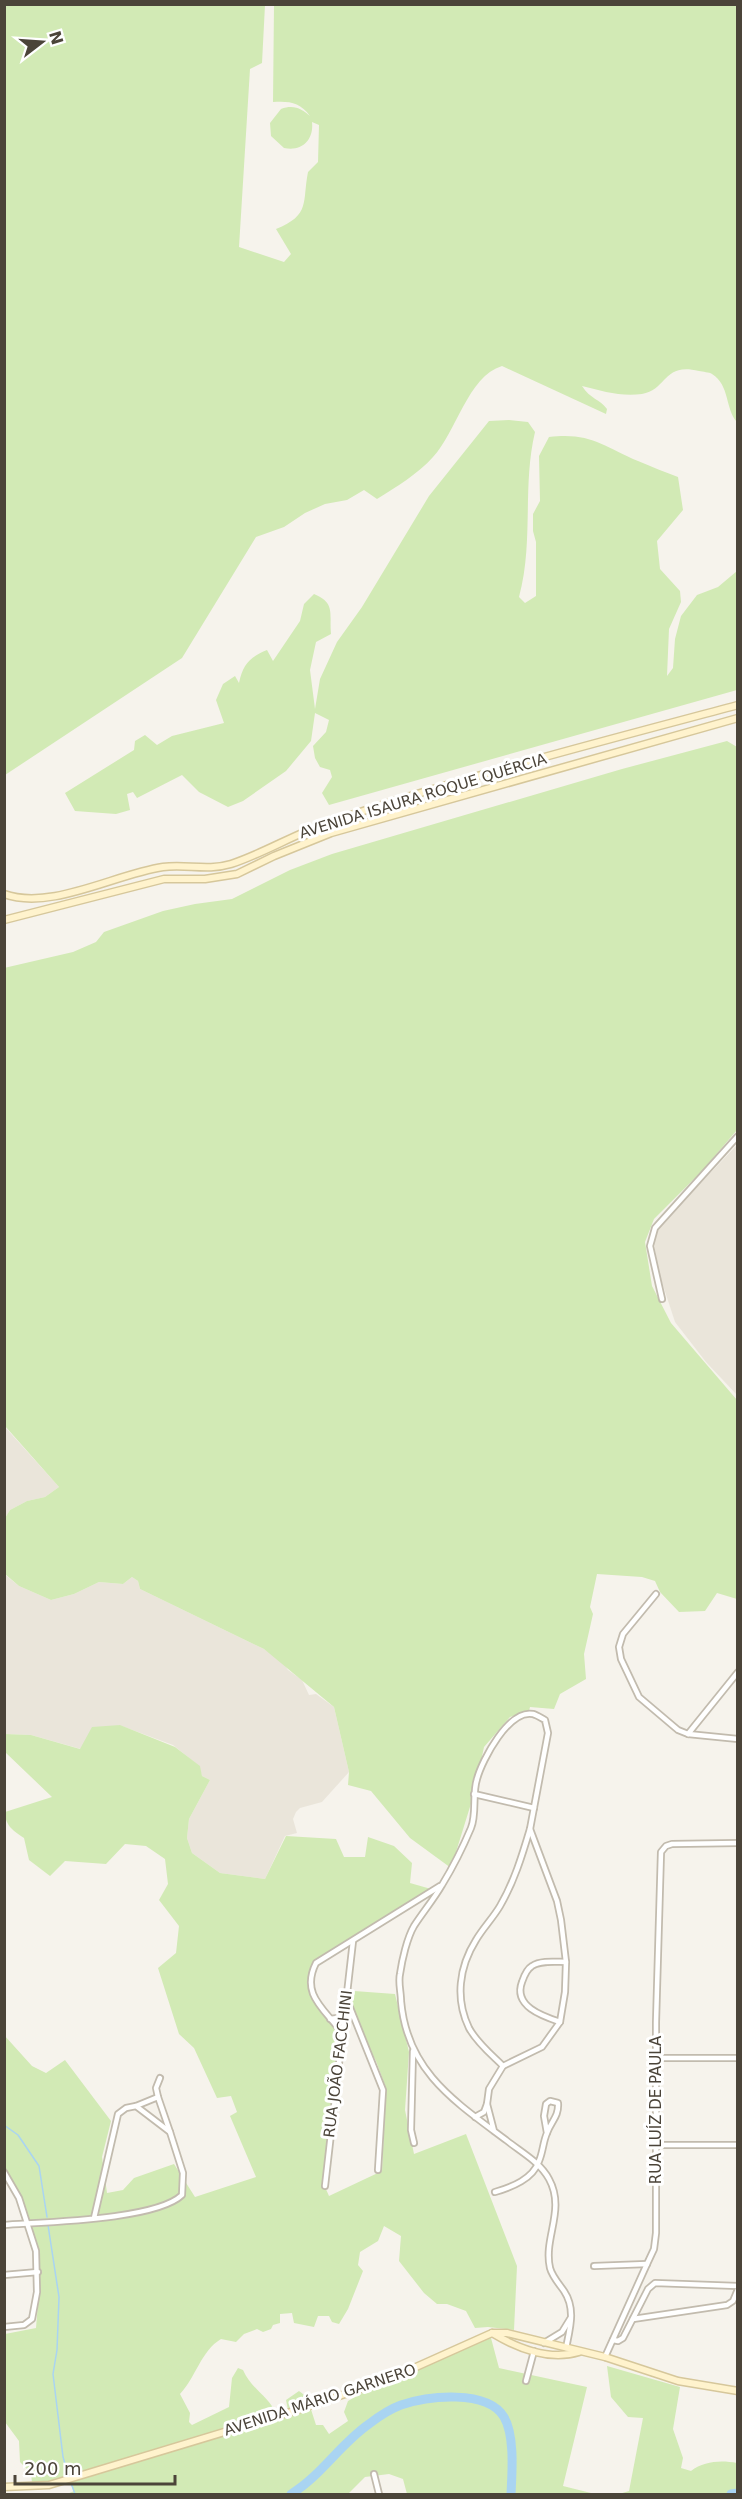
<svg xmlns="http://www.w3.org/2000/svg" width="742" height="2499" font-family="'DejaVu Sans',sans-serif">
	<style>
		.residential { fill: #eae5da }
		.green { fill: #d2eab5 }
		.lines { fill: none; stroke-linecap: round; stroke-linejoin: round }
		.stream { stroke: #a9d4f2; stroke-width: 1.5 }
		.river { stroke: #a9d4f2; stroke-width: 9 }
		.street-casing { stroke: #c2bbae; stroke-width: 8 }
		.secondary-casing { stroke: #d6c79b; stroke-width: 9 }
		.street { stroke: #fff; stroke-width: 4.5 }
		.secondary { stroke: #fff3cd; stroke-width: 6 }
		.labels { text-anchor: middle; stroke-width: 6; stroke-linejoin: round; paint-order: stroke }
		.street-label { font-size: 15px; fill: #4b4439; stroke: #fff }
	</style>
	<rect width="100%" height="100%" fill="#f6f3ec"/>
	<g class="residential">
		<path d="M737 1145V1395L706 1362 675 1322 659 1273 654 1244 659 1227Z"/>
		<path d="M4 1426 59 1487 45 1497 27 1501 10 1510 5 1518Z"/>
		<path d="M4 1574 19 1586 51 1600 74 1594 99 1582 123 1584 132 1577 138 1581 140 1589 264 1649 282 1661 288 1670 302 1680 309 1695 316 1694 334 1707 349 1772 322 1802 300 1808 296 1812 293 1819 297 1833 285 1836 265 1879 220 1873 192 1853 187 1838 189 1819 210 1780 202 1776 199 1766 173 1745 119 1725 81 1749 31 1735 5 1734Z"/>
	</g>
	<g class="green">
		<path d="M4 5H265L262 63 250 69 239 247 284 262 291 254 276 229C311 215 302 202 308 172L318 162 319 125 312 122C314 140 302 152 284 148L271 136 270 123 281 109C294 104 302 109 310 116 300 102 289 101 273 102L274 5H737V422C725 409 730 385 712 374 709 372 703 372 699 371 663 362 668 389 642 394 621 397 602 391 582 386 590 399 600 399 607 409L606 414 502 366C468 376 456 433 433 457 418 474 396 487 377 499L364 490 347 500 325 504 305 513 284 527 256 537 182 658 5 775Z"/>
		<path d="M509 420 528 422 535 432C522 487 534 542 519 597L525 603 536 596V542L533 531V514L540 501 539 456 549 437C590 432 603 446 638 461 652 467 665 472 678 477L683 510 657 541 660 569 680 591 681 602 669 629 667 676 673 668 675 639 681 616 697 595 718 587 737 571V690L329 805 322 793 332 777 330 770 320 767 315 758 313 746 326 732 329 720 315 713 311 741 286 771 243 801 228 807 199 792 182 775 137 798 133 792 127 794 130 810 116 814 75 811 65 793 134 750 135 741 145 735 157 745 172 736 224 723 216 700 223 684 235 676 239 683C243 664 250 657 267 650L273 661 300 621 304 604 314 594C336 603 329 614 331 634L316 642 310 670 315 709 320 679 337 642 362 607 429 496 489 421Z"/>
		<path d="M727 741 737 747V1130L702 1171 654 1219 645 1242 652 1286 671 1323 737 1400V1599L717 1593 705 1611 679 1612 660 1592 655 1581 642 1577 597 1574 590 1607 593 1614 584 1654 586 1679 560 1694 554 1709 530 1707 529 1711 510 1717 484 1747 474 1794 451 1868 410 1838 371 1791 348 1785 349 1772 334 1707 264 1649 140 1589 138 1581 132 1577 123 1584 99 1582 74 1594 51 1600 19 1586 5 1574V1518L10 1510 27 1501 45 1497 59 1487 5 1426 4 968 73 952 96 942 104 932 163 911 195 904 232 899 290 870 332 854 622 769Z"/>
		<path d="M120 1725 175 1747 200 1766 202 1776 210 1780 189 1819 187 1838 192 1853 220 1873 265 1879 286 1836 336 1839 344 1857H365L368 1837 394 1846 412 1863 410 1883 431 1889 316 1962 310 1981 318 2004 342 2033 325 2187 329 2196 382 2171 386 2088 376 2061 352 2016 346 1997 354 1991 395 1994 409 2052 405 2110 414 2154 466 2134 517 2266 514 2330 488 2327 475 2328 466 2311 447 2304H437L424 2293 399 2261 401 2236 384 2226 378 2241 360 2252 358 2265 363 2271 348 2309 339 2324 332 2322 329 2316H318L314 2327 294 2323 292 2313 280 2314V2323L273 2325 271 2329 263 2332 257 2329 244 2334 236 2342 221 2339C201 2351 196 2377 180 2394L190 2413 189 2422 192 2425 229 2407 232 2378 238 2368 243 2370C251 2389 269 2396 276 2414L288 2410 286 2400 299 2391 307 2397 316 2425H323L329 2434 348 2421 344 2412 348 2401 410 2366 491 2338 499 2368 587 2387 563 2486 595 2494H407L403 2479 389 2474 365 2477 348 2494H67L74 2491 71 2485 32 2483 31 2473 20 2462 19 2441 5 2422 4 2350 6 2349 5 2334 36 2328 40 2277 39 2251 22 2198 5 2169 4 2035 32 2066 46 2073 65 2060 111 2121 102 2157 107 2193 123 2190 134 2178 174 2164 195 2197 256 2177 230 2116 237 2112 231 2096 217 2098 194 2048 179 2034 158 1968 176 1953 179 1926 159 1900 168 1884 165 1859 146 1846 125 1844 106 1864 65 1861 50 1876 29 1860 24 1838C14 1831 5 1826 5 1812L52 1797 5 1752V1734L31 1735 80 1749 92 1727Z"/>
		<path d="M607 2366 680 2387 673 2429 683 2458 681 2468 691 2471C704 2461 721 2460 737 2463V2494H619L629 2491 643 2418 628 2417 611 2397Z"/>
	</g>
	<g class="lines">
		<g class="stream">
			<path d="M4 2125 18 2135 39 2166 47 2217"/>
			<path d="M48 2225 59 2297 57 2350 53 2374 63 2457 68 2474"/>
			<path d="M71 2483 75 2494"/>
		</g>
		<g class="river">
			<path d="M291 2494C321 2476 340 2444 369 2424 378 2417 390 2409 401 2405 428 2396 487 2389 504 2417 515 2436 512 2473 511 2494"/>
			<path d="M731 2494 738 2493"/>
		</g>
		<defs>
			<g id="street">
				<path d="M662 1299 650 1246 655 1228 738 1136"/>
				<path d="M656 1594 623 1634 619 1647 621 1659 639 1697 678 1730 688 1734 738 1739"/>
				<path d="M688 1734 738 1672"/>
				<path d="M474 1794 534 1808"/>
				<path d="M347 2000 383 2090 378 2170"/>
				<path d="M330 2019 352 2016"/>
				<path d="M560 2022C542 2016 513 2006 522 1982 524 1976 527 1969 532 1966 541 1960 556 1962 566 1962"/>
				<path d="M342 2033C325 2009 300 1995 316 1963L440 1886"/>
				<path d="M413 2051 411 2130 414 2143"/>
				<path d="M657 2058H738"/>
				<path d="M503 2066C492 2055 477 2043 469 2028 455 1999 459 1967 476 1940 483 1928 493 1918 500 1906 514 1882 522 1856 530 1829"/>
				<path d="M158 2097 156 2088 160 2078"/>
				<path d="M136 2106 158 2097 170 2132"/>
				<path d="M475 2117 484 2112 487 2104"/>
				<path d="M494 2131 487 2104 489 2089 503 2066 542 2047 560 2022 565 1992 566 1962 561 1920 557 1901 530 1829 548 1733 545 1720C541 1718 537 1715 533 1714 509 1709 482 1760 477 1779 472 1794 477 1814 471 1828 463 1847 453 1867 442 1885 434 1899 423 1912 414 1926 407 1938 402 1960 400 1974 398 1982 401 1992 401 2001 407 2071 454 2101 506 2140 521 2152 540 2162 549 2179 566 2210 543 2238 550 2268 552 2276 559 2284 564 2291 576 2309 570 2328 566 2348"/>
				<path d="M656 2145H738"/>
				<path d="M4 2172 19 2198 36 2251 37 2292 32 2319 24 2325 4 2327"/>
				<path d="M325 2186 353 1941"/>
				<path d="M495 2192C512 2187 533 2179 539 2161 543 2152 543 2142 547 2133 551 2121 559 2117 558 2103L550 2101 546 2104 544 2116 547 2133"/>
				<path d="M4 2225C44 2222 156 2220 182 2195L183 2173 170 2132 136 2106 126 2108 118 2114 94 2218"/>
				<path d="M594 2266 647 2264"/>
				<path d="M4 2275 38 2272"/>
				<path d="M633 2319 727 2305 733 2301 738 2289"/>
				<path d="M613 2340 618 2341 623 2338 648 2289 655 2283 738 2286"/>
				<path d="M544 2343 562 2332 570 2319"/>
				<path d="M605 2357 647 2264 654 2249 656 2233V2022L661 1852 666 1846 672 1844 738 1843"/>
				<path d="M526 2381 534 2351"/>
				<path d="M374 2474 379 2494"/>
			</g>
			<g id="secondary">
				<path d="M4 894C51 911 115 874 163 867 186 864 208 871 231 864 262 854 295 834 327 823 462 777 600 742 738 705"/>
				<path d="M4 920 164 879H205L237 874 274 856 331 833 738 718"/>
				<path d="M492 2333C517 2348 550 2361 579 2352"/>
				<path d="M4 2487 49 2485 294 2411 387 2380 492 2333H507L605 2357 678 2381 738 2391"/>
			</g>
		</defs>
		<use href="#street" class="street-casing"/>
		<use href="#secondary" class="secondary-casing"/>
		<use href="#street" class="street"/>
		<use href="#secondary" class="secondary"/>
	</g>
	<g class="labels">
		<g class="street-label">
			<text transform="translate(423 796) rotate(-17)" y="5">AVENIDA ISAURA ROQUE QUÉRCIA</text>
			<text transform="translate(338 2064) rotate(-83)" y="5">RUA JOÃO FACCHINI</text>
			<text transform="translate(656 2110) rotate(-90)" y="5">RUA LUÍZ DE PAULA</text>
			<text transform="translate(320 2400) rotate(-18)" y="5">AVENIDA MÁRIO GARNERO</text>
		</g>
	</g>
	<rect width="742" height="2499" fill="none" stroke="#4b4439" stroke-width="12"/>
	<g transform="translate(42 42) rotate(73)" stroke="#ffffff" stroke-width="4.5" paint-order="stroke">
	<path d="M0-4.5L10 22L0 15L-10 22Z" fill="#4b4439"/>
	<text y="-9" font-size="16" font-weight="bold" text-anchor="middle" fill="#4b4439">N</text>
	</g>
	<path d="M15 2475v9h160v-9" fill="none" stroke="#4b4439" stroke-width="3"/>
	<text x="24" y="2475" font-size="18" fill="#4b4439" stroke="#ffffff" stroke-width="4.5" paint-order="stroke">200 m</text>
</svg>
